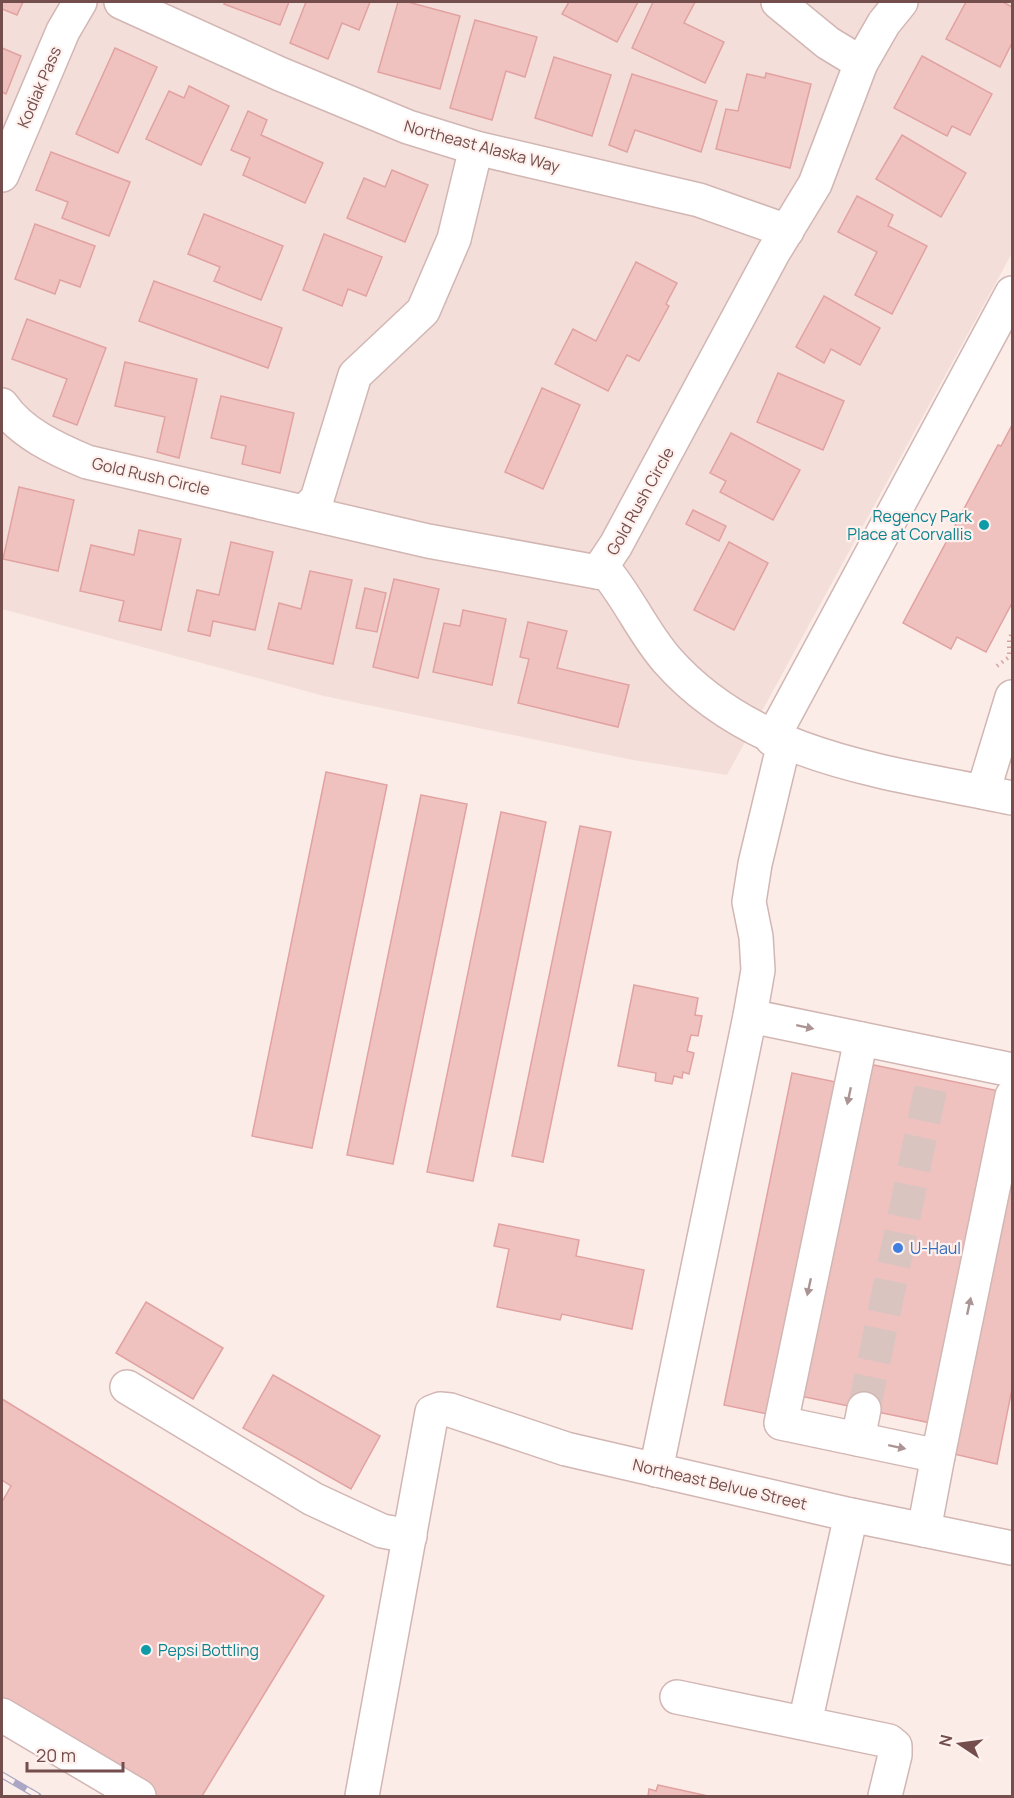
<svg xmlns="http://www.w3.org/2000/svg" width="1014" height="1798" font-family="Manrope,sans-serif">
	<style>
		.residential { fill: #f4ded9 }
		.building { fill: #efc2c0; stroke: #e1a2a1; stroke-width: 1.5 }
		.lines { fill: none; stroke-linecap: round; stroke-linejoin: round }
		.minor-tunnel { stroke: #d9c4c0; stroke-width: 33; stroke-dasharray: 33 16; stroke-linecap: butt }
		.minor-casing { stroke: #d2b6b3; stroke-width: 36 }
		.path { stroke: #d4a4a3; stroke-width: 4; stroke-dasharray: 1.5 4.5; stroke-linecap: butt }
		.minor { stroke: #fff; stroke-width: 33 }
		.rail-casing { stroke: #aba6c5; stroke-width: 7 }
		.rail { stroke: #fef1ed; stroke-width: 4.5; stroke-dasharray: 14; stroke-linecap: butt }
		.oneway { fill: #ac9494 }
		.culture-dot { fill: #0f9aa8; stroke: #fef1ed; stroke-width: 2 }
		.shop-dot { fill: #3f7fe0; stroke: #fef1ed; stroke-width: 2 }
		.labels { text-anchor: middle; stroke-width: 4.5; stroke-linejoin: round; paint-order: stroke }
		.street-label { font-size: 16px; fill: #744d4d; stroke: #fef1ed }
		.culture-label { font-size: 16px; fill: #0d838f; stroke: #fef1ed; text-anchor: end }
		.shop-label { font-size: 16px; fill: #366cbe; stroke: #fef1ed; text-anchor: start }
	</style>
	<rect width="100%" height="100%" fill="#fbece7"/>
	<path class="residential" d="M2 2H1012V253L727 775 633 760 324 696 2 609Z"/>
	<g class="building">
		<path d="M2 2H23L17 15 2 9Z"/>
		<path d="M225 2H289L280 25 224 4Z"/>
		<path d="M306 2H370L359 30 342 23 328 59 290 43Z"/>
		<path d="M398 2H408L460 16 440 89 378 72Z"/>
		<path d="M569 2H638L617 42 562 14Z"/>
		<path d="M653 2H695L684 23 724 42 705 83 632 48Z"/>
		<path d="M966 2H1003L1012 7V43L1000 67 946 39Z"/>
		<path d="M475 20 537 37 525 77 506 71 492 120 450 108Z"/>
		<path d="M2 48 21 56 6 94 2 92Z"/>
		<path d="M115 48 157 67 118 153 76 134Z"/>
		<path d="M922 56 992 94 970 135 952 126 947 136 894 108Z"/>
		<path d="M554 57 611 75 592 136 535 118Z"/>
		<path d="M766 73 811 84 790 168 716 149 726 109 738 111 747 74 765 78Z"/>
		<path d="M632 74 717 101 701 152 635 130 627 152 609 145Z"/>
		<path d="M189 86 229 106 201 165 146 139 169 91 184 98Z"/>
		<path d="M248 111 267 120 261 135 323 163 305 203 243 175 250 158 231 150Z"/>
		<path d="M902 135 966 173 941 217 876 179Z"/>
		<path d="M51 152 130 182 109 236 62 218 68 202 36 190Z"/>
		<path d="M392 170 428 185 405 242 347 218 364 178 385 187Z"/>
		<path d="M857 196 893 215 888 226 927 246 892 314 855 295 877 252 838 232Z"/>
		<path d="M204 214 283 246 261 300 214 281 220 267 188 254Z"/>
		<path d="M35 224 95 246 80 287 60 280 55 294 15 279Z"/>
		<path d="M324 234 382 257 366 296 348 289 342 306 303 290Z"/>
		<path d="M636 262 677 283 666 304 669 306 639 361 627 355 608 391 555 364 573 329 596 341Z"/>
		<path d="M154 281 282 328 268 368 139 321Z"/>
		<path d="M824 296 880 328 860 365 831 349 824 363 796 347Z"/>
		<path d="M27 319 106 348 77 425 53 416 67 379 12 359Z"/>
		<path d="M125 362 197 379 179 458 157 452 165 417 115 406Z"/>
		<path d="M778 373 844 401 823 450 757 422Z"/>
		<path d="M542 388 580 405 543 489 505 472Z"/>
		<path d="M221 396 294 413 280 473 242 464 246 446 211 438Z"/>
		<path d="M1012 425V603L986 652 957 637 951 649 903 623 998 445 1001 446Z"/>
		<path d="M731 433 800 470 773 520 720 492 726 481 710 473Z"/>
		<path d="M19 487 74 500 58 571 3 559Z"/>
		<path d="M693 510 726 526 719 541 686 524Z"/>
		<path d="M139 530 181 539 161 630 119 621 124 601 80 591 91 545 134 555Z"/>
		<path d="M231 542 273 552 255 630 213 621 210 636 188 631 197 590 219 595Z"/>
		<path d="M729 542 768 563 734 630 694 610Z"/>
		<path d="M310 571 352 580 333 664 268 649 279 603 301 609Z"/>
		<path d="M394 579 439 589 418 678 373 667Z"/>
		<path d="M365 588 386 593 377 632 356 628Z"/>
		<path d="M463 610 506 619 492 685 433 672 444 623 460 626Z"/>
		<path d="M528 622 567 631 557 668 629 685 618 727 518 703 529 659 520 657Z"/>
		<path d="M326 772 387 785 312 1148 252 1136Z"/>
		<path d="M421 795 467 804 393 1164 347 1155Z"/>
		<path d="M501 812 546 822 473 1181 427 1172Z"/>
		<path d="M580 826 611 832 543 1162 512 1156Z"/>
		<path d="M634 985 698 998 695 1015 702 1016 698 1036 691 1035 687 1051 694 1053 689 1074 683 1072 682 1078 674 1076 672 1084 655 1081 656 1073 618 1066Z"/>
		<path d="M869 1064 999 1091 931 1423 800 1396Z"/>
		<path d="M792 1073 836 1082 768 1414 724 1405Z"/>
		<path d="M1012 1168V1389L997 1464 954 1454Z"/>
		<path d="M499 1224 579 1240 576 1256 644 1270 632 1329 562 1314 560 1320 497 1307 509 1249 494 1246Z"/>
		<path d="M146 1302 223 1348 193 1399 116 1353Z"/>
		<path d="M273 1375 380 1436 351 1489 243 1428Z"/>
		<path d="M2 1399 324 1596 202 1796H152L2 1705V1502L11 1486 2 1480Z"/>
		<path d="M658 1785 708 1796H648L649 1789 656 1791Z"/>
	</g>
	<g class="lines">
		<path class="minor-tunnel" d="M864 1409 933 1077"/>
		<defs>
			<g id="minor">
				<path d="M121 2 280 74 408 127 476 148 699 200 787 231"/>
				<path d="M778 2 828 43 861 63"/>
				<path d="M2 175 63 31 80 2"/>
				<path d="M2 405C21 433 56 449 87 462L428 541 608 574C630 601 644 634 667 660 755 760 890 772 1012 798"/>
				<path d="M304 512 317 499 355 375 423 311 454 239 476 148"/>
				<path d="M598 572 616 545 773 253 815 184 861 63 884 23 901 2"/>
				<path d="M772 739 1012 293"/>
				<path d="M983 792 1012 697"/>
				<path d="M750 1016 1012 1070"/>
				<path d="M861 1039 781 1423 938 1456 1012 1096"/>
				<path d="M127 1387 313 1499 382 1531 410 1536"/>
				<path d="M858 1439 864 1409"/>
				<path d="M656 1470 750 1016 758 970 756 937 749 902 755 864 784 743"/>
				<path d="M924 1530 938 1456"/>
				<path d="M677 1697 889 1741 895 1746V1755L885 1796"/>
				<path d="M2 1715 139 1796"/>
				<path d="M805 1723 851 1515"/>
				<path d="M362 1796 432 1412 440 1409 450 1410 566 1449 851 1515 1012 1548"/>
			</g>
		</defs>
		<use href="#minor" class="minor-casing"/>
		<path class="path" d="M997 666 1009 657V640L1012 632"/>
		<use href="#minor" class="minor"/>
		<defs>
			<path id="rail" d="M2 1775 38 1796"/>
		</defs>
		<use href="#rail" class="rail-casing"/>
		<use href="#rail" class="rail"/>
	</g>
	<defs><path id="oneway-solid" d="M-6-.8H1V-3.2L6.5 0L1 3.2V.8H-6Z" transform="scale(1.5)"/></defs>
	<g class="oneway">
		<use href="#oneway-solid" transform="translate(805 1027) rotate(12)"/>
		<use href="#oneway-solid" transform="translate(849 1096) rotate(102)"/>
		<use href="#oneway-solid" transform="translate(809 1287) rotate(102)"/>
		<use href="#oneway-solid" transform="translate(969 1306) rotate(-78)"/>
		<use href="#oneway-solid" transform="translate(897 1447) rotate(12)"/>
	</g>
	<g class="culture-dot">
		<circle cx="984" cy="525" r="6"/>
		<circle cx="146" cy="1650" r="6"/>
	</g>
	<circle class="shop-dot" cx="898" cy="1248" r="6"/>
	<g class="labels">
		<g class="street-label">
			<text transform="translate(39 87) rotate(-67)" y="6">Kodiak Pass</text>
			<text transform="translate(482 146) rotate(15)" y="6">Northeast Alaska Way</text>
			<text transform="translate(151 476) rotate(13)" y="6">Gold Rush Circle</text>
			<text transform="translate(640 501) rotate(-61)" y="6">Gold Rush Circle</text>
			<text transform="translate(720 1484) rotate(13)" y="6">Northeast Belvue Street</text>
		</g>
		<g class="culture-label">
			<text x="972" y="522">Regency Park<tspan x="972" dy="18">Place at Corvallis</tspan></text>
			<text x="158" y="1656" text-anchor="start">Pepsi Bottling</text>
		</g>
		<g class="shop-label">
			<text x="910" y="1254">U-Haul</text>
		</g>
	</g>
	<rect width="1014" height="1798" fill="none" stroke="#744d4d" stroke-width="6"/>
	<g transform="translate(960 1744) rotate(283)" stroke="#fef1ed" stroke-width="4.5" paint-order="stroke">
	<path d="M0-4.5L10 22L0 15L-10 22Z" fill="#744d4d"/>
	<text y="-9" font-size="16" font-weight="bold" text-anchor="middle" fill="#744d4d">N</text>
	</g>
	<path d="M27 1762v9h96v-9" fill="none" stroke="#744d4d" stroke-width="3"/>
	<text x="36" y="1762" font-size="18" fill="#744d4d" stroke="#fef1ed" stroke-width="4.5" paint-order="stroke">20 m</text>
</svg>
